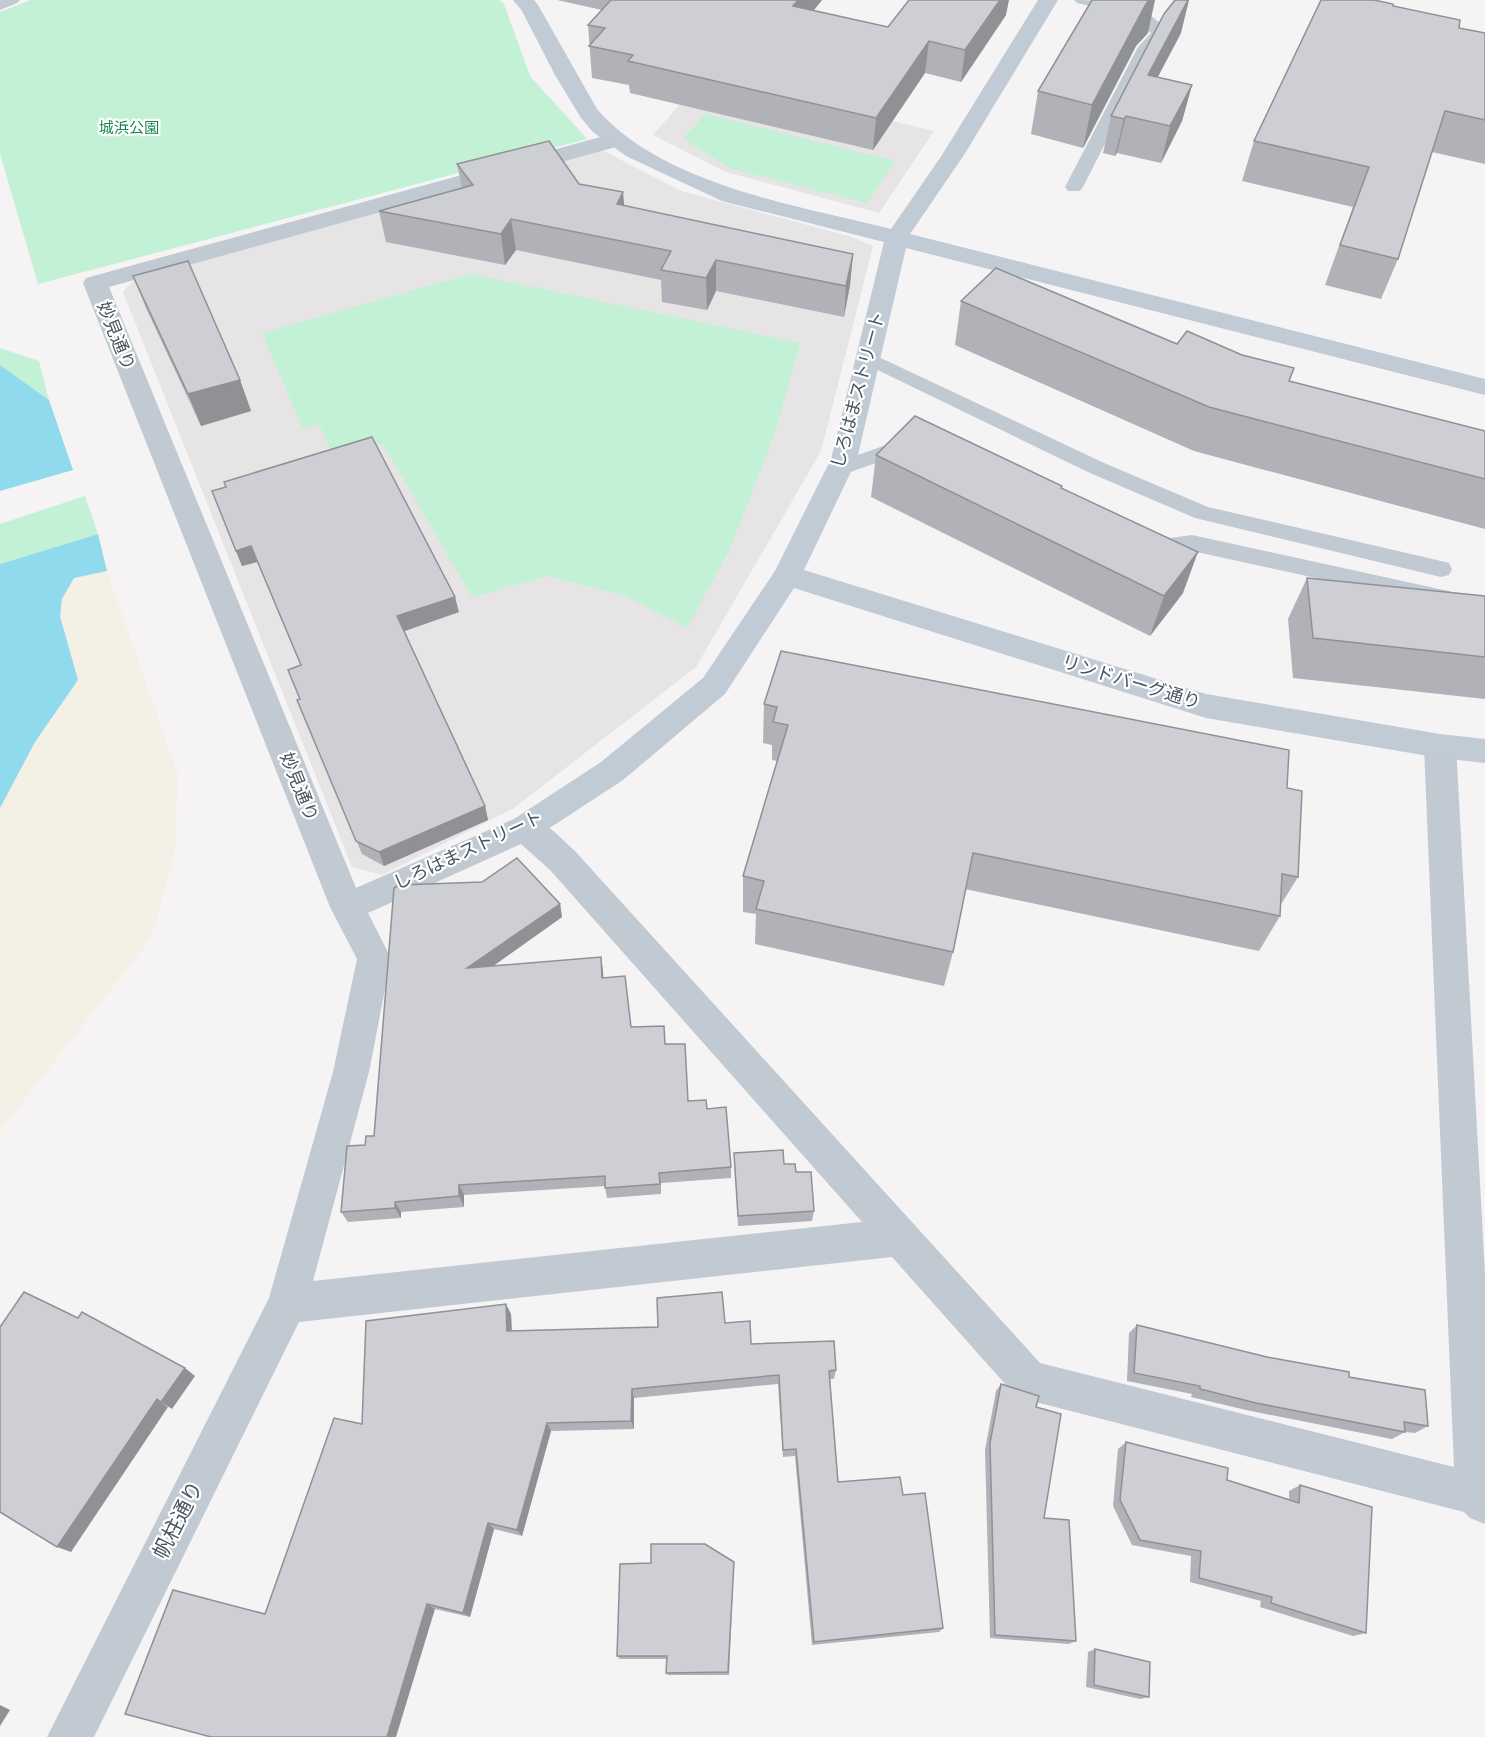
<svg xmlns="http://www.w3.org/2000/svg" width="1485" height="1737" font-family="Arial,'Noto Sans JP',sans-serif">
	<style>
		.education { fill: #e6e4e5 }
		.green { fill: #c3f1d5 }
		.sand { fill: #f5f0e5 }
		.water { fill: #90daee }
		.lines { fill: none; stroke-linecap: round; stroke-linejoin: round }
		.lane { fill: #c1cad2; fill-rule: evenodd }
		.street { fill: #c1cad2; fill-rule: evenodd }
		.secondary { fill: #c1cbd6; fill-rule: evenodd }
		.wall { fill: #b0b2b7 }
		.shaded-wall { fill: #909195 }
		.building { fill: #cdcfd5; stroke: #909195; stroke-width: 1.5 }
		.labels { text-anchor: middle; stroke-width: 4.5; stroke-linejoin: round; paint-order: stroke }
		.far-park-label { font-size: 15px; fill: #17864f; stroke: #fff }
		.street-label { font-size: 18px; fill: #4a5661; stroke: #fff }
		.near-street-label { font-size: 21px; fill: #4a5661; stroke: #fff }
	</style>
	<rect width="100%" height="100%" fill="#f5f3f3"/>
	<g class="education">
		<path d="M705 76 934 131 879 213 726 172 653 135Z"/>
		<path d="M602 150 681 191 852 237 873 246 821 451 696 667 514 808 382 875 352 867 123 292 135 279Z"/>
	</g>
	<g class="green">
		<path d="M31 0H499L504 4 530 76 587 139 38 284 0 154V12Z"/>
		<path d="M705 114 895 161 867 203 732 169 683 139Z"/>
		<path d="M471 274 800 343 775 433 730 549 687 628 625 596 548 576 472 597 383 444 333 456 319 424 303 429 262 333Z"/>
		<path d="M0 348 39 361 49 400 0 365Z"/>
		<path d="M85 496 98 534 0 564V524Z"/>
	</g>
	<path class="sand" d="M107 571 178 775 175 853 151 938 0 1131V808L35 742 78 680 60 616 62 599 74 578Z"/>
	<g class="water">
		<path d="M0 365 49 400 73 470 0 491Z"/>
		<path d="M98 534 107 571 74 578 62 599 60 616 78 680 35 742 0 808V564Z"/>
	</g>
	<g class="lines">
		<g class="lane">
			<path d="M0 0H20L17 3 0 10Z"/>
			<path d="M1074 0C1109 0 1145 2 1168 32L1153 49 1083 187 1080 191H1068L1065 187 1138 47 1151 33 1128 15 1077 3Z"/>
			<path d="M868 352 1104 463 1208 507 1441 561 1449 563 1452 569 1449 575 1441 577 1195 518 1090 473 861 362 858 358 861 354Z"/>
			<path d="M909 437 916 439 919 444 916 449 839 476 832 474 829 469 832 464Z"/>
			<path d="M1149 530 1170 538 1192 535 1485 599V615L1192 551C1175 553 1149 556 1138 538L1141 533Z"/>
		</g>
		<path class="street" d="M615 133 623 135 626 140 623 145 109 287 356 888 514 819C538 810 556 835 574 850L1040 1363 1454 1467 1424 746 1429 737 1440 734 1451 737 1456 746 1485 1274V1524L1470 1518 1464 1512 1028 1400 1014 1394 892 1257 299 1322 94 1737H47L269 1298 333 1072 357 959 330 907 83 283 86 278ZM521 844 550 870 862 1222 313 1281 369 1072 391 958 368 913Z"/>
		<path class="secondary" d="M513 0H534L538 5 597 109C661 184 798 206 891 229L942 155 1038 0H1058L964 155 910 234 1485 379V395L906 248 857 459 804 570 1206 694 1440 734 1485 739V763L1440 758 1206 718 794 588 725 694 623 780 536 837 525 841 514 837 509 828 514 819 601 762 703 678 775 571 831 459 884 242 722 201 626 156 593 132 581 118 555 75 522 11Z"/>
	</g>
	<g class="wall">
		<path d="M557 0H822L814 10 888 27 1006 15 961 82 925 73 873 150 630 93 629 85 592 78 588 25 602 10Z"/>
		<path d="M1393 6 1459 28 1485 33V164L1432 152 1398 259 1381 299 1325 285 1353 207 1242 181 1254 141Z"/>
		<path d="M1148 33 1136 46 1083 148 1031 134 1038 91Z"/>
		<path d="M1181 33 1158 77 1192 85 1182 121 1161 163 1117 153 1115 156 1103 153 1111 116Z"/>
		<path d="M457 164 579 184 624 206 853 254 850 285 844 317 716 291 707 310 662 302 661 280 516 250 505 265 386 242 379 211 462 188Z"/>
		<path d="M133 276 240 380 251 411 201 426 146 308Z"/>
		<path d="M961 301 1177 344 1289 381 1485 431V529L1194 451 955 345Z"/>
		<path d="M876 455 1062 488 1183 593 1150 636 871 497Z"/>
		<path d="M212 491 459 612 404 631 485 806 488 820 384 866 362 854 297 700 300 699 301 666 257 562 242 566Z"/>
		<path d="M1307 578 1485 596V699L1293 678 1288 619Z"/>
		<path d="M764 704 1287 788 1298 877 1280 906V916L1259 951 965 889 953 952 944 986 755 944 756 914 743 912V876L777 761 772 760V745L763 743Z"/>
		<path d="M394 888 560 904 562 917 493 966 603 970V978L625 976 631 1027 665 1044 689 1101 707 1109 731 1167V1178L661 1183V1194L607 1198 605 1186 464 1195V1207L401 1212V1218L348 1222 341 1212 365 1145 374 1136Z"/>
		<path d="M734 1153 784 1164 796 1172 814 1211 812 1221 738 1226Z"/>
		<path d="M511 1314 512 1331 658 1327 725 1323 751 1344 836 1370 834 1379H830L838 1482 903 1495 943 1628 939 1632 812 1645 795 1456 783 1457 778 1384 634 1398V1429L551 1431 522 1536 494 1529 470 1617 435 1609 265 1614 362 1424Z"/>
		<path d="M1137 1325 1349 1377 1428 1426 1415 1433 1405 1432 1392 1439 1246 1410 1191 1397 1192 1394 1127 1381 1129 1333Z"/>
		<path d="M1001 1384 1036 1407 1044 1518 1076 1641 1069 1644 990 1638 985 1450 996 1391Z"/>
		<path d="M1126 1442 1227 1480 1289 1499V1491L1300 1485 1366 1633 1353 1636 1260 1607 1261 1601 1190 1582 1191 1556 1132 1545 1113 1506 1118 1449Z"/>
		<path d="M734 1562 729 1675H668L666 1673V1659H620L617 1656Z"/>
		<path d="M1095 1649 1149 1697 1140 1699 1086 1687 1088 1652Z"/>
	</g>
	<g class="shaded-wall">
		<path d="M798 0H822L792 37 793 6Z"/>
		<path d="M1000 0H1009L1006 15 961 82 965 50Z"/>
		<path d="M1149 0H1155L1148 33 1136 46 1083 148 1092 105 1146 4Z"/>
		<path d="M1188 0H1189L1181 33 1139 112 1148 75Z"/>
		<path d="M929 41 925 73 873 150 876 118Z"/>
		<path d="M1192 85 1182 121 1161 163 1170 126Z"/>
		<path d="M1126 116 1117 153 1115 156 1124 119Z"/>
		<path d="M623 192 626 224 617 204Z"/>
		<path d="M511 219 516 250 505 265 501 234Z"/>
		<path d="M853 254 850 285 844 317 846 286Z"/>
		<path d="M716 260V291L707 310 706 278Z"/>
		<path d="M240 380 251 411 201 426 188 394Z"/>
		<path d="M251 546 257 562 242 566 236 551Z"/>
		<path d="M1198 552 1183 593 1150 636 1164 596Z"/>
		<path d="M455 597 459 612 402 632 397 616Z"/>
		<path d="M485 806 488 820 384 866 379 852Z"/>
		<path d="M560 904 562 917 472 981 467 968Z"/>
		<path d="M601 957 603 970 604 991 602 978Z"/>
		<path d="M459 1185 464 1195V1207L459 1196Z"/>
		<path d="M395 1202 401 1212V1218L395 1208Z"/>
		<path d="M506 1304 511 1314 512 1341 507 1331Z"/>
		<path d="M185 1368 195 1376 172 1409 161 1402Z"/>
		<path d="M632 1389 634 1398V1429L631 1421Z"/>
		<path d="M157 1399 168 1407 71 1552 57 1547Z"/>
		<path d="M547 1423 551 1431 522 1536 517 1530Z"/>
		<path d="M488 1523 494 1529 470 1617 463 1613Z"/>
		<path d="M427 1604 435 1609 396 1737H387Z"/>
		<path d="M0 1705 10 1710 0 1726Z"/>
	</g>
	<g class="building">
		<path d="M611 0H798L793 6 888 27 909 0H1000L965 50 929 41 876 118 628 61 633 55 589 46 605 28 588 25Z"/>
		<path d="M1092 0H1149L1146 4 1092 105 1038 91Z"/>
		<path d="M1175 0H1188L1148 75 1192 85 1170 126 1126 116 1124 119 1111 116 1164 14Z"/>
		<path d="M1321 0H1374L1393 4V6L1460 20 1459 28 1485 33V120L1445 111 1398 259 1340 245 1369 167 1254 141Z"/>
		<path d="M549 141 579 184 623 192 617 204 853 254 846 286 716 260 706 278 661 270 671 251 511 219 501 234 379 211 473 185 457 164Z"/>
		<path d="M188 261 240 380 188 394 133 276Z"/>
		<path d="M996 268 1177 344 1187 331 1242 355 1294 368 1289 381 1485 431V479L1209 407 961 301Z"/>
		<path d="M915 416 1062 486 1061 488 1198 552 1164 596 876 455Z"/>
		<path d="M372 437 455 597 397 616 485 806 379 852 356 841 297 700 300 699 288 670 301 665 251 546 236 551 212 491 226 487 224 482Z"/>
		<path d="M1307 578 1485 596V657L1313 638Z"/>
		<path d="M781 651 1289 750 1287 788 1302 791 1298 877 1282 874 1280 916 973 853 953 952 756 909 764 881 743 876 788 725 773 722 777 707 764 704Z"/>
		<path d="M517 858 560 904 467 968 601 957 602 978 625 976 631 1027 664 1026 665 1044H685L688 1101 706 1100 707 1109 726 1107 731 1167 659 1173 660 1184 605 1188V1176L459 1185V1196L395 1202V1208L341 1212 347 1146 365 1145 366 1136H374L394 888 399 885 482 882Z"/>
		<path d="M783 1150 784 1164H795L796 1172H811L814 1211 738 1216 734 1153Z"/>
		<path d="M24 1292 78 1318 82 1312 185 1368 161 1402 157 1399 57 1547 0 1512V1327Z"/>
		<path d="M722 1292 725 1323 750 1321 751 1344 834 1341 836 1370 829 1371 838 1482 900 1477 903 1495 925 1493 943 1628 814 1642 796 1449 783 1450 779 1375 632 1389 631 1421 547 1423 517 1530 488 1523 463 1613 427 1604 387 1737H211L125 1714 173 1590 265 1614 334 1418 362 1424 366 1321 506 1304 507 1331 658 1327 657 1298Z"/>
		<path d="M1137 1325 1267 1357 1349 1372V1377L1425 1390 1428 1426 1404 1422 1405 1432 1256 1403 1200 1389V1386L1134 1373Z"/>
		<path d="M1001 1384 1039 1396 1036 1407 1061 1414 1044 1518 1069 1520 1076 1641 995 1635 990 1443Z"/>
		<path d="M1126 1442 1228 1468 1227 1480 1299 1503 1300 1485 1372 1507 1366 1633 1271 1603 1272 1597 1199 1578 1201 1551 1140 1540 1120 1500Z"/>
		<path d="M651 1544H705L734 1562 728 1672 666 1673 667 1656H617L620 1564 651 1563Z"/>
		<path d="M1095 1649 1150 1662 1149 1697 1094 1685Z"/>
	</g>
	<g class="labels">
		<g class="far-park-label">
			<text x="129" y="133">城浜公園</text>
		</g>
		<g class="street-label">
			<text transform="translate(116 336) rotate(68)" y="6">妙見通り</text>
			<text transform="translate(858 390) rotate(-75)" y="6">しろはまストリート</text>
			<text transform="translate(1131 682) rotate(17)" y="6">リンドバーグ通り</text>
			<text transform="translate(299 787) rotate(68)" y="6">妙見通り</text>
			<text transform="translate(468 850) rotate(-25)" y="6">しろはまストリート</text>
		</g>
		<g class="near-street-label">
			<text transform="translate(178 1520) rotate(-63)" y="7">帆柱通り</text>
		</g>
	</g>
</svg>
